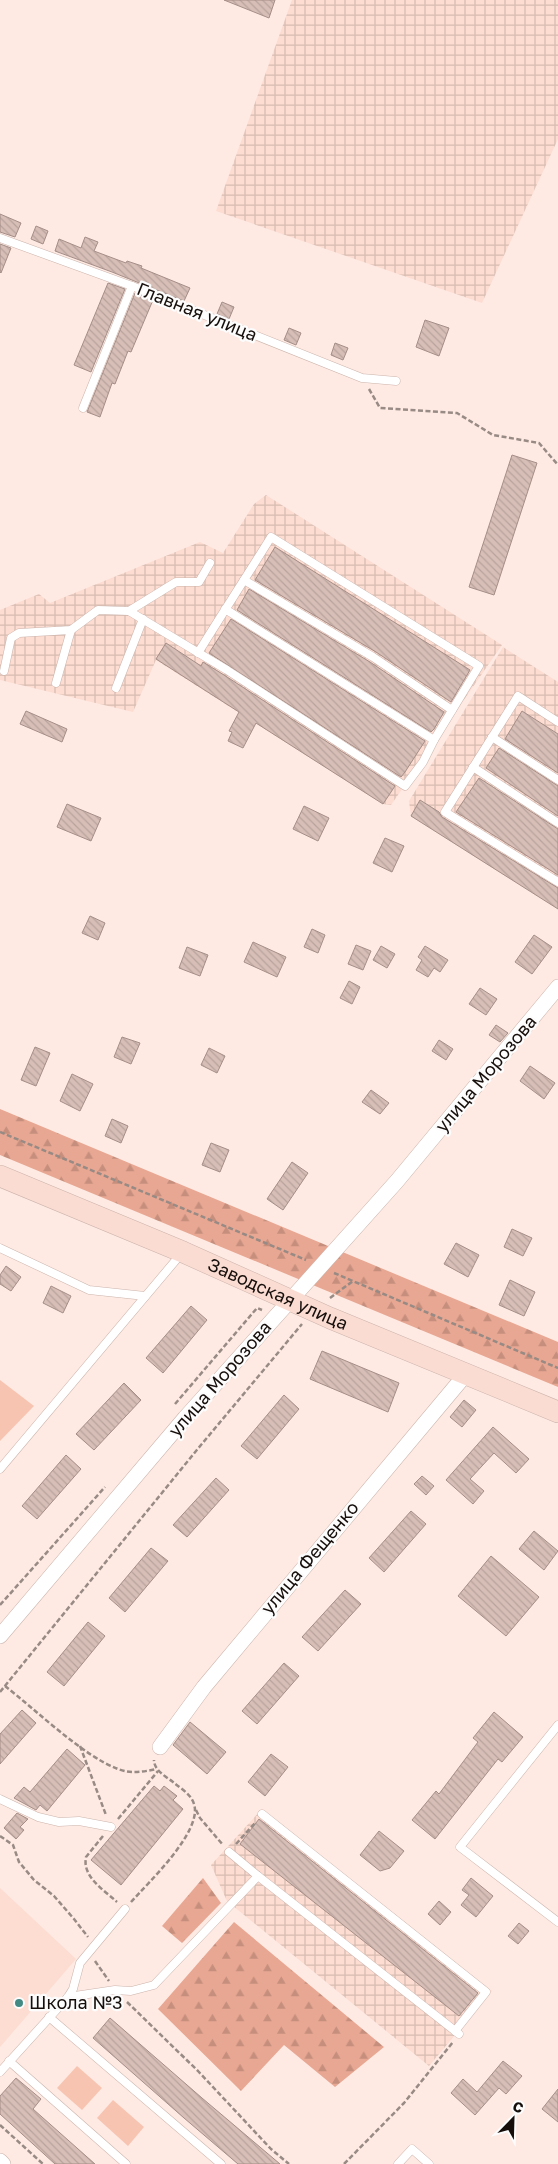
<svg xmlns="http://www.w3.org/2000/svg" width="558" height="2164" font-family="'Golos Text',sans-serif">
	<style>
		.built { fill: #fddcd1 }
		.industrial { fill: url(#industrial-grid) }
		.forest { fill: url(#forest-firs) }
		.green { fill: #f8c4b2 }
		.building { fill: url(#building-back-hatch); stroke: #a58e87 }
		.lines { fill: none; stroke-linecap: round; stroke-linejoin: round }
		.lane-casing { stroke: #ccb4ac; stroke-width: 9 }
		.street-casing { stroke: #ccb4ac; stroke-width: 16 }
		.secondary-casing { stroke: #ccb4ac; stroke-width: 22 }
		.path { stroke: #988a84; stroke-width: 2.5; stroke-dasharray: 5 2.5; stroke-linecap: butt }
		.lane { stroke: #fff; stroke-width: 8 }
		.street { stroke: #fff; stroke-width: 15 }
		.secondary { stroke: #fadcd2; stroke-width: 21 }
		.poi-dot { fill: #438a85; stroke: #fcfcfc; stroke-width: 2 }
		.labels { text-anchor: middle; stroke-width: 4.5; stroke-linejoin: round; paint-order: stroke }
		.street-label { font-size: 18px; fill: #160e0b; stroke: #fcfcfc }
		.poi-label { font-size: 18px; fill: #160e0b; stroke: #fcfcfc; text-anchor: start }
	</style>
	<defs>
		<pattern id="industrial-grid" width="8" height="8" patternUnits="userSpaceOnUse" patternTransform="scale(1.25)"><rect width="8" height="8" fill="#fddcd1"/><path d="M0 4h8M4 0v8" fill="none" stroke="#d8bcb2"/></pattern>
		<pattern id="forest-firs" width="22" height="20" patternUnits="userSpaceOnUse" patternTransform="scale(1.25)"><rect width="22" height="20" fill="#e8a792"/><path d="M5 1l3.5 6h-7zM16 11l3.5 6h-7z" fill="#c68f7d"/></pattern>
		<pattern id="building-back-hatch" width="6" height="6" patternUnits="userSpaceOnUse" patternTransform="scale(1.25)"><rect width="6" height="6" fill="#d7bfb7"/><path d="M-1 5l2 2M0 0l6 6M5-1l2 2" fill="none" stroke="#b8a39c"/></pattern>
	</defs>
	<rect width="100%" height="100%" fill="#feeae3"/>
	<path class="built" d="M0 1888 76 1959 0 2047Z"/>
	<g class="industrial">
		<path d="M292 0H558V139L482 303 216 211Z"/>
		<path d="M266 495 502 645 391 805 383 804 156 660 133 712 0 680V610L39 594 50 603 200 542 223 553 254 504Z"/>
		<path d="M503 647 558 682V909L411 816 409 801Z"/>
		<path d="M262 1809 492 1991 429 2066 227 1901 211 1865Z"/>
	</g>
	<g class="forest">
		<path d="M0 1109 558 1342V1387L0 1155Z"/>
		<path d="M203 1878 221 1903 182 1943 162 1926Z"/>
		<path d="M234 1922 384 2047 335 2087 284 2045 241 2091 158 2009Z"/>
	</g>
	<g class="green">
		<path d="M0 1380 34 1406 0 1441Z"/>
		<path d="M77 2066 102 2088 82 2110 57 2088Z"/>
		<path d="M113 2100 144 2127 128 2146 97 2118Z"/>
	</g>
	<g class="building">
		<path d="M224 0H275L269 18Z"/>
		<path d="M0 214 21 223 15 237 0 232Z"/>
		<path d="M36 226 48 231 43 244 31 239Z"/>
		<path d="M85 237 98 242 94 251 126 263 127 261 142 266 141 268 190 288 184 301 112 272 55 251 59 239 81 248Z"/>
		<path d="M0 244 11 248 1 273 0 272Z"/>
		<path d="M108 283 125 289 91 372 74 365Z"/>
		<path d="M135 293 153 300 131 352 128 351 115 384 112 383 100 417 87 412Z"/>
		<path d="M222 302 234 307 229 319 217 314Z"/>
		<path d="M425 320 449 328 439 356 416 347Z"/>
		<path d="M289 328 301 333 296 345 284 340Z"/>
		<path d="M335 343 348 348 343 360 331 355Z"/>
		<path d="M512 455 537 463 494 595 469 587Z"/>
		<path d="M275 547 470 670 451 702 376 652 255 580Z"/>
		<path d="M249 589 370 662 444 712 434 729 431 732 237 610Z"/>
		<path d="M231 619 425 741 405 772 401 777 209 653Z"/>
		<path d="M166 643 201 666 203 662 224 675 395 786 383 804 256 723 243 748 228 741 232 732 229 731 239 712 156 659Z"/>
		<path d="M26 711 67 729 62 742 20 724Z"/>
		<path d="M522 711 558 734V773L505 739Z"/>
		<path d="M499 748 558 786V816L486 768Z"/>
		<path d="M479 778 558 829V875L456 812Z"/>
		<path d="M420 800 439 812 442 817 558 888V909L411 816Z"/>
		<path d="M67 804 101 818 91 841 57 827Z"/>
		<path d="M304 806 329 818 318 841 293 829Z"/>
		<path d="M385 838 404 846 392 872 373 863Z"/>
		<path d="M90 916 105 923 98 940 82 933Z"/>
		<path d="M312 929 325 935 318 953 304 947Z"/>
		<path d="M534 935 552 947 532 974 515 962Z"/>
		<path d="M253 942 286 957 277 977 244 962Z"/>
		<path d="M356 945 371 951 363 970 348 964Z"/>
		<path d="M381 946 395 954 387 968 373 960Z"/>
		<path d="M425 946 448 960 440 972 434 968 428 977 416 970 422 960 418 957Z"/>
		<path d="M187 947 208 955 200 976 179 968Z"/>
		<path d="M349 981 360 987 352 1004 340 998Z"/>
		<path d="M480 988 497 999 486 1015 469 1004Z"/>
		<path d="M496 1025 508 1033 500 1042 489 1035Z"/>
		<path d="M122 1037 140 1043 131 1064 114 1057Z"/>
		<path d="M439 1040 453 1049 446 1060 432 1051Z"/>
		<path d="M35 1047 50 1053 36 1086 21 1080Z"/>
		<path d="M209 1048 225 1056 217 1073 201 1065Z"/>
		<path d="M530 1066 555 1083 544 1099 520 1081Z"/>
		<path d="M72 1074 93 1084 80 1111 60 1101Z"/>
		<path d="M371 1090 389 1103 380 1114 362 1102Z"/>
		<path d="M112 1119 128 1126 121 1143 105 1136Z"/>
		<path d="M211 1143 229 1150 220 1172 202 1165Z"/>
		<path d="M292 1162 308 1173 283 1210 267 1199Z"/>
		<path d="M512 1229 532 1238 523 1256 504 1247Z"/>
		<path d="M456 1243 479 1255 468 1277 444 1264Z"/>
		<path d="M6 1266 21 1277 11 1291 0 1284V1275Z"/>
		<path d="M510 1280 535 1292 524 1316 499 1305Z"/>
		<path d="M51 1286 71 1296 63 1313 43 1303Z"/>
		<path d="M191 1306 207 1320 163 1373 146 1358Z"/>
		<path d="M322 1351 399 1383 388 1412 310 1379Z"/>
		<path d="M124 1383 141 1400 94 1450 76 1434Z"/>
		<path d="M284 1395 299 1409 257 1459 241 1446Z"/>
		<path d="M464 1400 476 1410 462 1427 450 1417Z"/>
		<path d="M493 1427 529 1459 516 1473 494 1453 470 1479 484 1491 473 1504 446 1480Z"/>
		<path d="M66 1455 81 1469 37 1519 22 1506Z"/>
		<path d="M422 1476 434 1486 426 1495 414 1484Z"/>
		<path d="M216 1478 229 1490 187 1537 173 1525Z"/>
		<path d="M411 1511 426 1524 384 1572 369 1558Z"/>
		<path d="M534 1531 558 1551 544 1570 519 1549Z"/>
		<path d="M151 1548 168 1561 125 1612 109 1598Z"/>
		<path d="M491 1556 539 1597 506 1636 458 1596Z"/>
		<path d="M345 1590 361 1604 318 1651 302 1637Z"/>
		<path d="M88 1622 105 1636 64 1686 47 1672Z"/>
		<path d="M284 1663 299 1676 257 1724 242 1711Z"/>
		<path d="M22 1710 36 1723 0 1764V1734Z"/>
		<path d="M494 1712 523 1737 502 1762 498 1759 435 1839 412 1820 436 1791 439 1794 478 1742 473 1738Z"/>
		<path d="M190 1722 226 1752 207 1774 173 1745Z"/>
		<path d="M67 1749 85 1765 47 1811 40 1805 36 1810 14 1798 24 1787 30 1792Z"/>
		<path d="M271 1754 288 1767 265 1796 248 1782Z"/>
		<path d="M154 1786 160 1791 164 1786 177 1796 173 1800 183 1809 121 1885 91 1860Z"/>
		<path d="M17 1813 28 1819 20 1827 24 1830 16 1839 4 1828Z"/>
		<path d="M259 1819 478 1993 459 2016 240 1844Z"/>
		<path d="M379 1831 404 1851 390 1868 380 1871 360 1855Z"/>
		<path d="M471 1878 493 1896 476 1917 461 1905 469 1895 462 1890Z"/>
		<path d="M439 1901 451 1912 440 1925 428 1914Z"/>
		<path d="M519 1923 529 1931 518 1944 508 1936Z"/>
		<path d="M110 2018 202 2098 280 2164H238L184 2118 93 2038Z"/>
		<path d="M503 2061 522 2076 506 2094 499 2088 475 2115 451 2093 463 2079 477 2092Z"/>
		<path d="M16 2078 41 2099 33 2109 95 2164H55L0 2114V2096Z"/>
		<path d="M558 2089V2122L542 2109Z"/>
	</g>
	<g class="lines">
		<defs>
			<g id="lane">
				<path d="M0 238 132 286 362 378 396 381"/>
				<path d="M83 408 132 286"/>
				<path d="M244 580 373 657 452 710"/>
				<path d="M129 611 176 582H199L210 563"/>
				<path d="M198 653C222 614 247 576 271 537L479 666 434 740 225 609"/>
				<path d="M4 671 11 638 19 633 71 630 98 610 129 611 227 670 405 786 423 762 434 740"/>
				<path d="M56 683 71 630"/>
				<path d="M116 688 143 619"/>
				<path d="M558 722 518 696 445 812 558 882"/>
				<path d="M492 737 558 780"/>
				<path d="M473 767 558 823"/>
				<path d="M0 1248 89 1290 145 1296"/>
				<path d="M0 1469 181 1254"/>
				<path d="M558 1725 460 1847 558 1922"/>
				<path d="M0 1799 38 1817 59 1822 79 1821 111 1827"/>
				<path d="M262 1814 486 1992 455 2031"/>
				<path d="M229 1852 258 1876"/>
				<path d="M68 1997 115 1990 131 1991 154 1985 258 1876 459 2034"/>
				<path d="M49 2017 221 2164"/>
				<path d="M9 2061 126 2164"/>
				<path d="M0 2072 68 1997 73 1989 80 1963 125 1909"/>
				<path d="M398 2164 412 2149 429 2164"/>
			</g>
			<g id="street">
				<path d="M0 1636 185 1418 397 1181 558 987"/>
				<path d="M160 1747 204 1687 466 1374"/>
				<path d="M0 2161 3 2164"/>
			</g>
			<g id="secondary">
				<path id="s1" d="M0 1176 183 1252 330 1318 558 1412"/>
			</g>
		</defs>
		<use href="#lane" class="lane-casing"/>
		<use href="#street" class="street-casing"/>
		<use href="#secondary" class="secondary-casing"/>
		<g class="path">
			<path d="M369 389 380 408 457 413 493 435 539 443 558 465"/>
			<path d="M0 1132 306 1260"/>
			<path d="M334 1273 558 1368"/>
			<path d="M330 1298 353 1281"/>
			<path d="M175 1404 257 1308 262 1310"/>
			<path d="M0 1605 105 1487"/>
			<path d="M5 1686C36 1710 83 1756 118 1769 131 1774 143 1772 156 1769"/>
			<path d="M0 1692 196 1451 302 1324"/>
			<path d="M80 1746 106 1815"/>
			<path d="M196 1810 200 1818 223 1845"/>
			<path d="M118 1819 158 1771"/>
			<path d="M0 1836 13 1845 19 1862 34 1880 54 1896 74 1919 88 1937"/>
			<path d="M103 1836 86 1857C82 1877 104 1890 117 1902"/>
			<path d="M236 1844 256 1822"/>
			<path d="M131 1902C148 1883 203 1831 194 1804 191 1794 180 1788 173 1782 165 1776 154 1770 154 1760"/>
			<path d="M95 1961 109 1981"/>
			<path d="M127 2002 198 2071 271 2149 289 2164"/>
			<path d="M0 2125 43 2164"/>
			<path d="M344 2164 404 2103 453 2042"/>
		</g>
		<use href="#lane" class="lane"/>
		<use href="#street" class="street"/>
		<use href="#secondary" class="secondary"/>
	</g>
	<circle class="poi-dot" cx="19" cy="2003" r="5"/>
	<g class="labels">
		<g class="street-label">
			<text transform="translate(197 312) rotate(22)" y="6">Главная улица</text>
			<text transform="translate(486 1074) rotate(-50)" y="6">улица Морозова</text>
			<text dy="6" stroke="none"><textPath href="#s1" startOffset="302">Заводская улица</textPath></text>
			<text transform="translate(220 1379) rotate(-49)" y="6">улица Морозова</text>
			<text transform="translate(310 1558) rotate(-50)" y="6">улица Фещенко</text>
		</g>
		<g class="poi-label">
			<text x="29" y="2009">Школа №3</text>
		</g>
	</g>
	<g transform="translate(513 2119) rotate(23)" stroke="#fcfcfc" stroke-width="4" paint-order="stroke">
	<path d="M0-4L9 19L0 12L-9 19Z" fill="#160e0b"/>
	<text y="-8" font-size="14" font-weight="bold" text-anchor="middle" fill="#160e0b">С</text>
	</g>
</svg>
